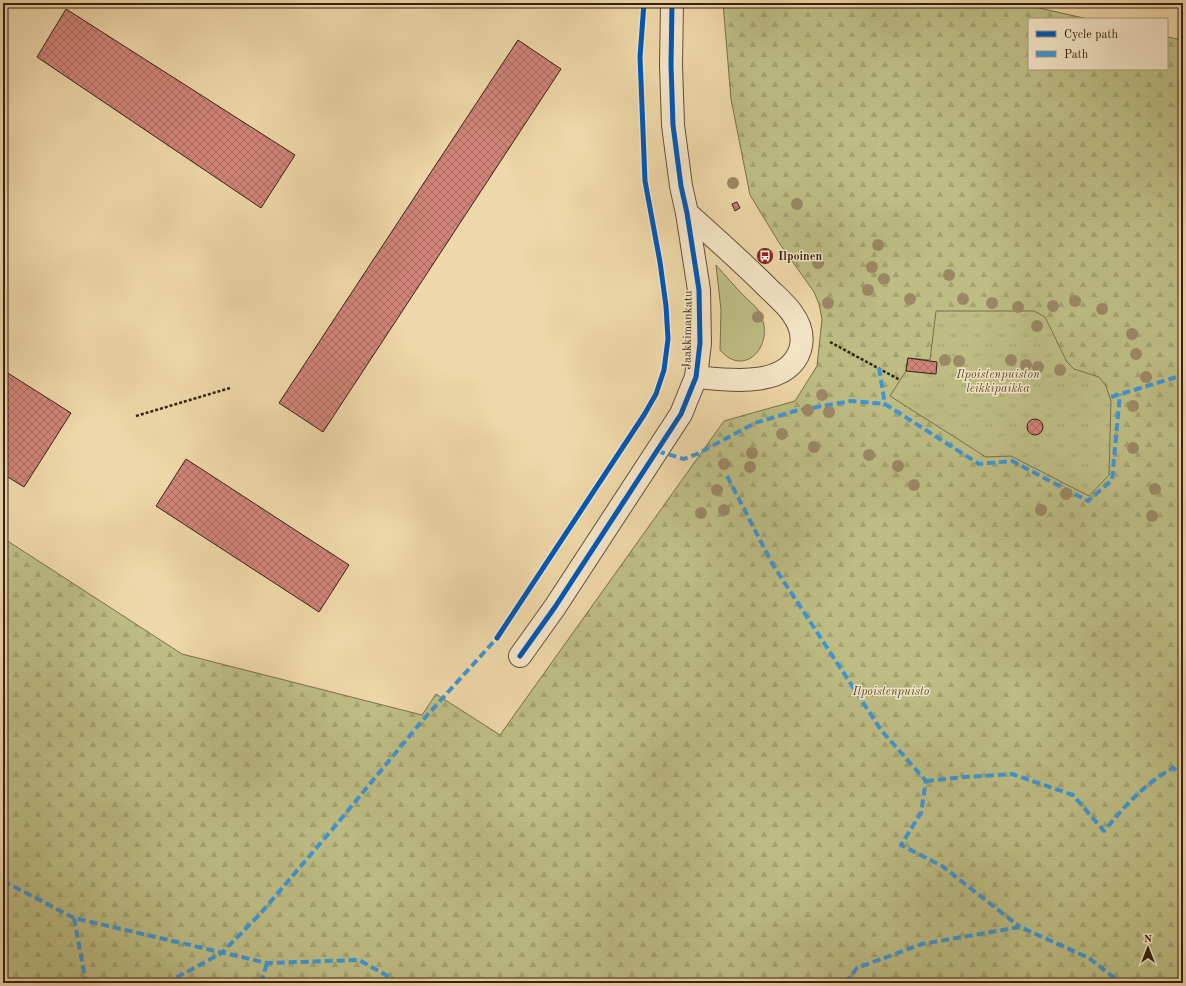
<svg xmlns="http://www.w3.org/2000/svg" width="1186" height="986" font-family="'Old Standard TT',serif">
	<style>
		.grass { fill: #bdbd84; stroke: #796f4b }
		.forest { fill: url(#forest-firs); stroke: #796f4b }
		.park { fill: url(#park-tufts); stroke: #796f4b }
		.building { fill: url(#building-cross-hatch); stroke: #352112 }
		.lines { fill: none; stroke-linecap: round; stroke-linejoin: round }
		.minor-casing { stroke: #634e38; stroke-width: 24 }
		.path { stroke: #352112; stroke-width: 2.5; stroke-dasharray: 3 2; stroke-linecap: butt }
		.minor { stroke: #f4e5c6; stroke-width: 22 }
		.quiet { stroke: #3e95d3; stroke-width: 4; stroke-dasharray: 8 4; stroke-linecap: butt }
		.cycleway-casing { stroke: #f4e5c6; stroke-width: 8 }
		.cycleway { stroke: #0057b8; stroke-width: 5 }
		.tree { fill: #9b8865 }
		.labels { text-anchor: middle; stroke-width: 3; stroke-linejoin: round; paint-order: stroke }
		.poi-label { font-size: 12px; font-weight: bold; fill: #352112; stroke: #f4e5c6; text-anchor: start }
		.street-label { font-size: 12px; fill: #352112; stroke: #f4e5c6 }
		.park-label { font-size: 12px; font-style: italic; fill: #57482e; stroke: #f4e5c6 }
	</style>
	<defs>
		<pattern id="forest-firs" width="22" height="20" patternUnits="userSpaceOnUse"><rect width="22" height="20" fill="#bdbd84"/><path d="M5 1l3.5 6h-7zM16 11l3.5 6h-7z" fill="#a3a271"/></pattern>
		<pattern id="park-tufts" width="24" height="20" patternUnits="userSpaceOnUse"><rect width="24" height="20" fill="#bdbd84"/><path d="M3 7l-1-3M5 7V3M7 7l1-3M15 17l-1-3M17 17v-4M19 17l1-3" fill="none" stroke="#a3a271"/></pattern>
		<pattern id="building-cross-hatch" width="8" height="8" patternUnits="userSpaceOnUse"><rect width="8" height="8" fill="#d08479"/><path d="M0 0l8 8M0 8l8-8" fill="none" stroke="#aa6c62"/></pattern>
	</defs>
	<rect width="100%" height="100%" fill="#eed7a8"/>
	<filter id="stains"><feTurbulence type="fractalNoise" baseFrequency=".005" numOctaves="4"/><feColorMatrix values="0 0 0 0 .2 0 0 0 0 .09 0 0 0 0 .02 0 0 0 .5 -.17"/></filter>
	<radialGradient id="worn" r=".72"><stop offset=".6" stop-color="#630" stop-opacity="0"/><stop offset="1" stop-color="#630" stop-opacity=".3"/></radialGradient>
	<path class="grass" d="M716 265C725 275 735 287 745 297 752 304 759 308 762 318 773 347 744 378 720 350L721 310Z"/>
	<path class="forest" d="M723 3H1017L1088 19H1029V69H1167V37L1183 40V983H3V538L182 654 422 715 436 694 500 735 724 421 795 401 817 366 822 319 819 304 814 292 778 241 750 195 731 99Z"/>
	<path class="park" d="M936 311H1034L1045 317 1067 362 1074 369 1099 377 1106 386 1111 401 1109 475 1089 496 1011 456 986 457 890 396 906 371 908 358 930 360Z"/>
	<g class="building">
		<path d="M66 9 295 155 261 208 37 57Z"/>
		<path d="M518 40 561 69 323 432 279 403Z"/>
		<path d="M737 202 740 208 735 211 732 204Z"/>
		<path d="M908 358 937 362 936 374 906 371Z"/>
		<path d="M3 370 71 413 24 487 3 474Z"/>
		<circle cx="1035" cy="427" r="8"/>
		<path d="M186 459 349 565 319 612 156 506Z"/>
	</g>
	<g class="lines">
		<defs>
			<g id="minor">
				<path d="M687 213C714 237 741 261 767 287 775 295 786 304 792 313 800 324 804 337 800 350 787 389 727 380 696 377"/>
				<path d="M520 656 555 607 681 414 696 377 700 343 699 290 687 213 681 186 673 125 671 65 672 3"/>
			</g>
		</defs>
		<use href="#minor" class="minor-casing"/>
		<g class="path">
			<path d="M830 342 900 380"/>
			<path d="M136 416 230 388"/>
		</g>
		<use href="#minor" class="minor"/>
		<g class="quiet">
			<path d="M879 368 885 404 979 464 1012 461 1088 501 1112 480 1120 394"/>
			<path d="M1111 397 1183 375"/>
			<path d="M657 451 684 459 697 454 755 423 795 411 851 401 885 404"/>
			<path d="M727 476 773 565 881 730 926 781 921 813 901 845 942 866 1020 927"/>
			<path d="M926 781 964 777 1012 774 1073 795 1104 831C1126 805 1143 785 1173 768L1183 775"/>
			<path d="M3 881 74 918 267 963 359 960 400 983"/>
			<path d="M74 918 86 983"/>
			<path d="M166 983 222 953 260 914 336 825 421 722 497 638"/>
			<path d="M261 983 267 963"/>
			<path d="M845 983 857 968 922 944 1020 927 1089 958 1121 983"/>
		</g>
		<defs>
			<g id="cycleway">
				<path d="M497 638 644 415 656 394 664 370 668 339 666 306 660 262 645 181 640 57 644 3"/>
				<path d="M520 656 555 607 681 414 696 377 700 343 699 290 687 213 681 186 673 125 671 65 672 3"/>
			</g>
		</defs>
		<use href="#cycleway" class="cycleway-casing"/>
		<use href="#cycleway" class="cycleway"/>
	</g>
	<g class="tree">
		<circle cx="733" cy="183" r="6"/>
		<circle cx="797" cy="204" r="6"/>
		<circle cx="878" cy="245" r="6"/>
		<circle cx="818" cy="263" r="6"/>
		<circle cx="872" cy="267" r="6"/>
		<circle cx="949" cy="275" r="6"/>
		<circle cx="884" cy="279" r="6"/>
		<circle cx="868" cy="290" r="6"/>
		<circle cx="910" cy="299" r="6"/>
		<circle cx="963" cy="299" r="6"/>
		<circle cx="1075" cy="301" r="6"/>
		<circle cx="828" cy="303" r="6"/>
		<circle cx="992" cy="303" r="6"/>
		<circle cx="1053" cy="306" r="6"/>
		<circle cx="1018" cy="307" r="6"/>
		<circle cx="1102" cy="309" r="6"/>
		<circle cx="758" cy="317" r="6"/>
		<circle cx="1037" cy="326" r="6"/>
		<circle cx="1132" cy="334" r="6"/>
		<circle cx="1136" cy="354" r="6"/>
		<circle cx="945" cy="360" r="6"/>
		<circle cx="1011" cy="360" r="6"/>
		<circle cx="959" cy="361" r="6"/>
		<circle cx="1026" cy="365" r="6"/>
		<circle cx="1038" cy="367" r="6"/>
		<circle cx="1060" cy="370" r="6"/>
		<circle cx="1146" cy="377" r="6"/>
		<circle cx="822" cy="395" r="6"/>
		<circle cx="1133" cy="406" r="6"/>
		<circle cx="808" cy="410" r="6"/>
		<circle cx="829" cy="412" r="6"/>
		<circle cx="782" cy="434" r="6"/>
		<circle cx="814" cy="447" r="6"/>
		<circle cx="1133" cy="448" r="6"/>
		<circle cx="752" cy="453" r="6"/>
		<circle cx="869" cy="455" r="6"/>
		<circle cx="724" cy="464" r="6"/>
		<circle cx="898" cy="466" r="6"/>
		<circle cx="750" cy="467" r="6"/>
		<circle cx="914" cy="485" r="6"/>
		<circle cx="1155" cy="489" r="6"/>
		<circle cx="717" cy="490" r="6"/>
		<circle cx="1066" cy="494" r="6"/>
		<circle cx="724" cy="510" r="6"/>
		<circle cx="1041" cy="510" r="6"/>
		<circle cx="701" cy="513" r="6"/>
		<circle cx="1152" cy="516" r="6"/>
	</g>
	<defs>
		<symbol id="bus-disc" viewBox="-11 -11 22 22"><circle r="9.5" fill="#8f2418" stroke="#f4e5c6"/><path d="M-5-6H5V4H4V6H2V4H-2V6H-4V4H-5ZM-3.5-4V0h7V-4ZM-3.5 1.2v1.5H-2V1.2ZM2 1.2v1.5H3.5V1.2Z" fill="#fff"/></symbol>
	</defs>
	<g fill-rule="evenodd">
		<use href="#bus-disc" x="755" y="246" width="20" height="20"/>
	</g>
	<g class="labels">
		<g class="poi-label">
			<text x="778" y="260">Ilpoinen</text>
		</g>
		<g class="street-label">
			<text transform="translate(687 330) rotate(-89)" y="4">Jaakkimankatu</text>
		</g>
		<g class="park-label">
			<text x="998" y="378">Ilpoistenpuiston<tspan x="998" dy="14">leikkipaikka</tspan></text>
			<text x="891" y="695">Ilpoistenpuisto</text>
		</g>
	</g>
	<rect width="1186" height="986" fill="none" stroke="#eed7a8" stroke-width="16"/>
	<rect x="4" y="4" width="1178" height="978" fill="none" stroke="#352112" stroke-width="2"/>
	<rect x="8" y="8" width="1170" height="970" fill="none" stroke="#352112"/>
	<rect x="1028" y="18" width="140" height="52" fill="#f4e5c6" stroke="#a8977e"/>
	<rect x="1036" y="31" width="20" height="6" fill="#0057b8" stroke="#a8977e"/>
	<text x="1064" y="38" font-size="12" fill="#352112">Cycle path</text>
	<rect x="1036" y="51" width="20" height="6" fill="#3e95d3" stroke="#a8977e"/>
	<text x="1064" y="58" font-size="12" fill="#352112">Path</text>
	<g transform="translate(1148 948)" stroke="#f4e5c6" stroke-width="3" paint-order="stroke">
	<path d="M0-3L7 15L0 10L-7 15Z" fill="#352112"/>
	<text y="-6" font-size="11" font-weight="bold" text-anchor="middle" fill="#352112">N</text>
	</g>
	<rect width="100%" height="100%" filter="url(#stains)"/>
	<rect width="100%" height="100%" fill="url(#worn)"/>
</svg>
